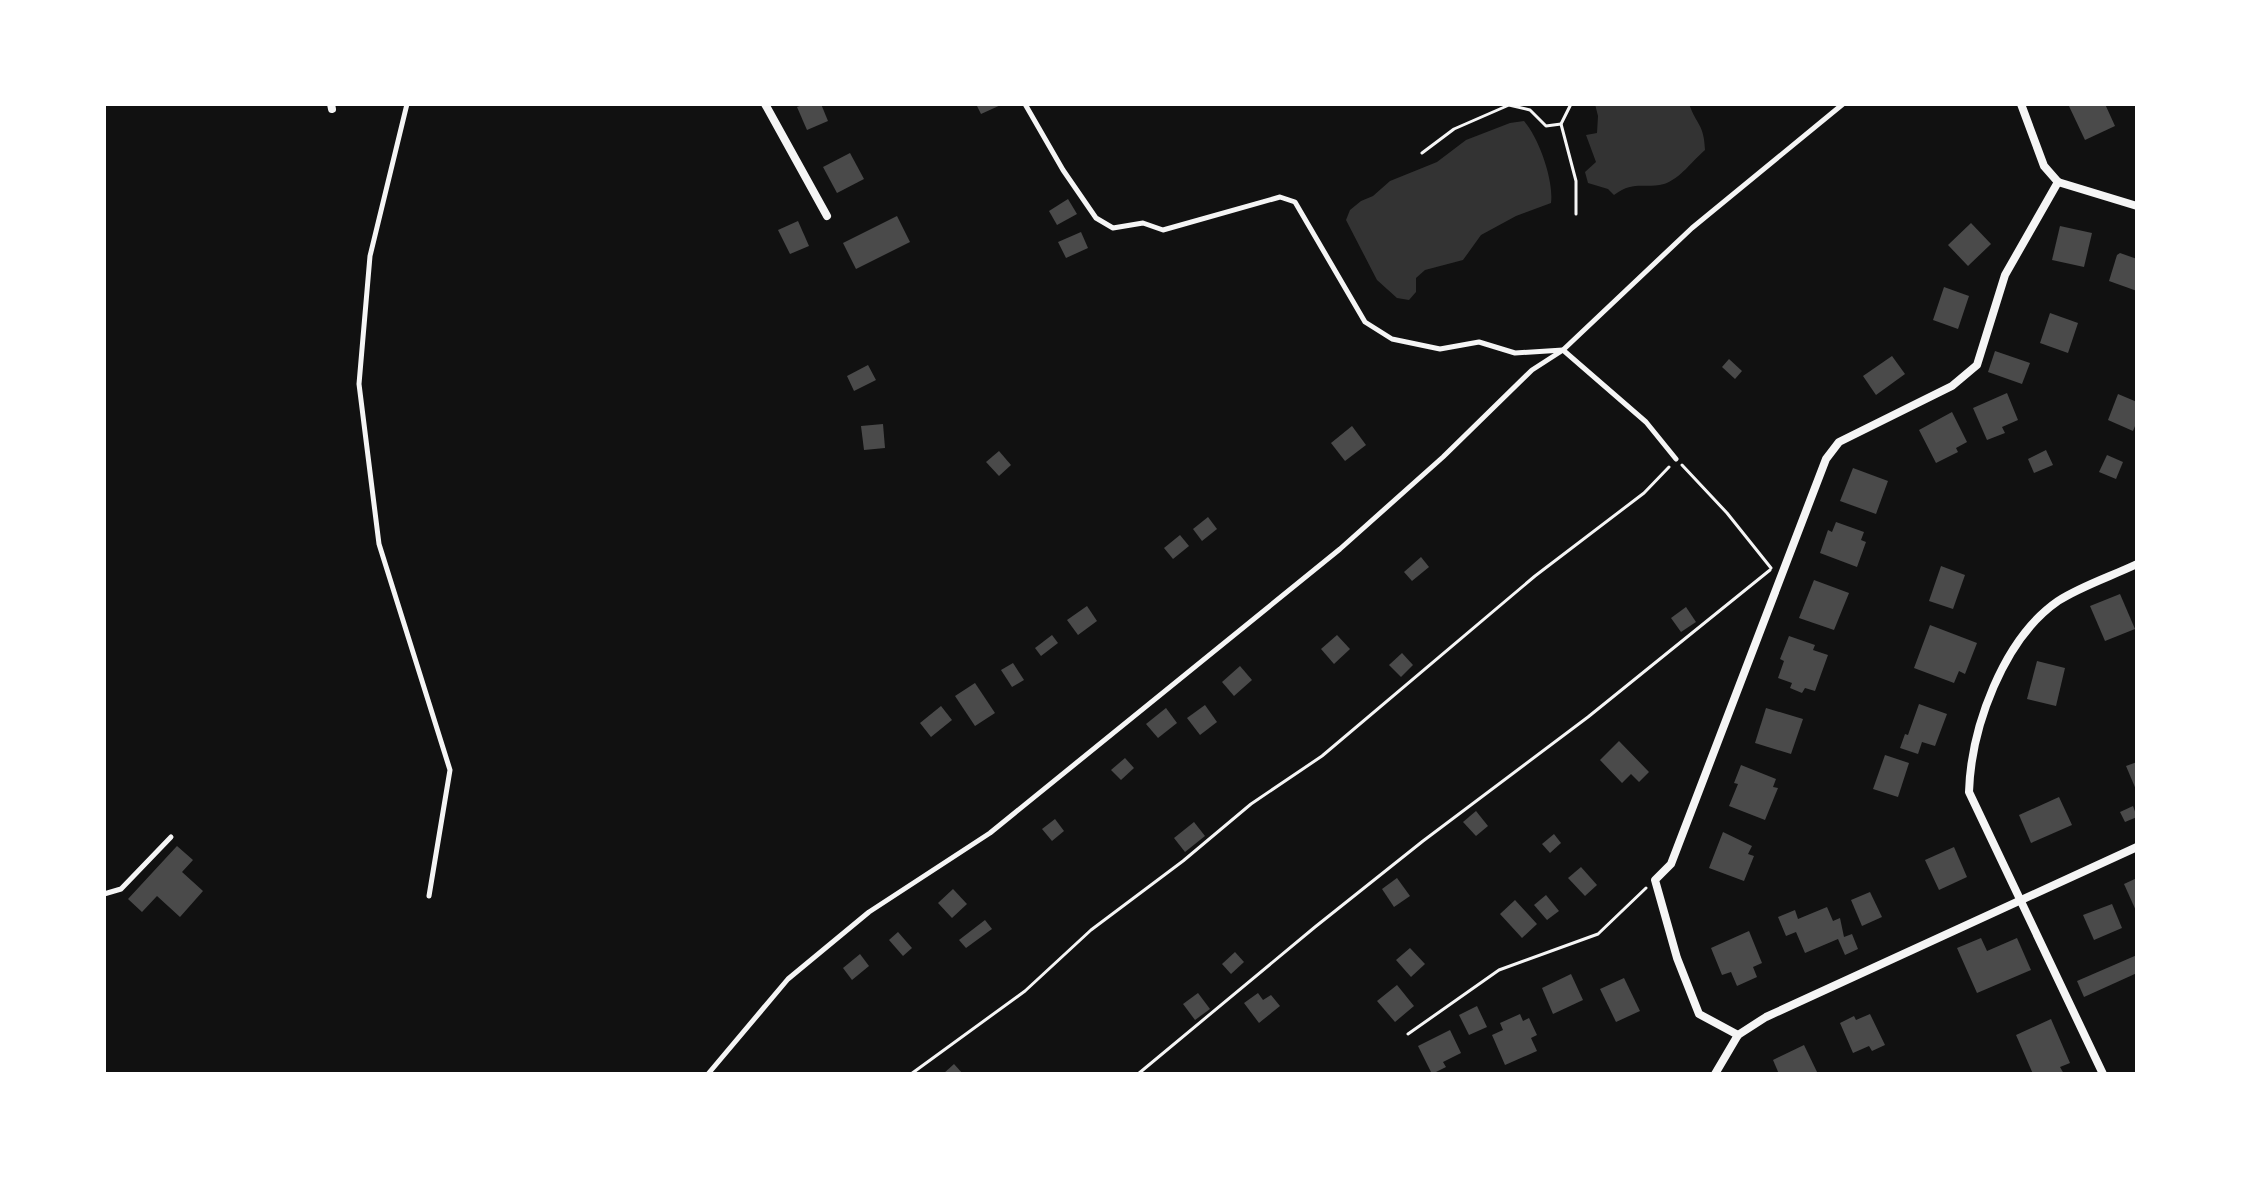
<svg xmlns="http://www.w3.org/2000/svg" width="2241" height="1178" font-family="Inter,sans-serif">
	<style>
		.water { fill: #333 }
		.building { fill: #4a4a4a }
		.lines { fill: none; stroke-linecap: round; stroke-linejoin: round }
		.path { stroke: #f5f5f5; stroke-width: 3 }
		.service { stroke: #f5f5f5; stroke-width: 5 }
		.minor { stroke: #f5f5f5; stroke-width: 8 }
	</style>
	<rect width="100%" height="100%" fill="#111"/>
	<g class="water">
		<path d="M1595 104H1689C1697 126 1704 124 1705 150 1693 160 1680 179 1664 184 1643 189 1634 180 1614 195L1608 189 1588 183 1585 172 1596 162 1586 135 1597 133 1598 116Z"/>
		<path d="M1524 121C1539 138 1554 181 1551 203L1516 216 1481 235 1463 260 1425 270 1416 278V292L1409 300 1397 298 1377 280 1346 220 1350 210 1361 201 1373 196 1390 181 1437 162 1466 140 1510 123Z"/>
	</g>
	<g class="building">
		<path d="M805 104H821L828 121 807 130 797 107Z"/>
		<path d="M976 104H1003L981 114Z"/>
		<path d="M2068 104H2105L2115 126 2085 140Z"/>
		<path d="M850 153 864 179 837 193 823 167Z"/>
		<path d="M1068 199 1077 214 1057 225 1049 211Z"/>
		<path d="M897 216 910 242 856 269 843 243Z"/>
		<path d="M798 221 809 246 790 254 778 230Z"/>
		<path d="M1971 223 1991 244 1968 266 1948 245Z"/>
		<path d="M2060 226 2092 233 2084 267 2052 260Z"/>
		<path d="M1081 232 1088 248 1066 258 1058 242Z"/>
		<path d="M2120 253 2137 259V291L2109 281 2117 255Z"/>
		<path d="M1944 287 1969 296 1958 329 1933 320Z"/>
		<path d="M2050 313 2078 323 2068 353 2040 343Z"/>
		<path d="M1995 351 2030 363 2022 384 1988 372Z"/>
		<path d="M1892 356 1905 374 1876 395 1863 376Z"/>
		<path d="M1729 359 1742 371 1735 379 1722 367Z"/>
		<path d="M868 365 876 380 854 391 847 376Z"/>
		<path d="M2007 393 2018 420 2002 427 2005 433 1987 440 1973 408Z"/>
		<path d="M2118 394 2137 402V421L2133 431 2108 420Z"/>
		<path d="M1952 412 1967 442 1956 448 1958 452 1936 463 1919 430Z"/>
		<path d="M883 424 885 448 864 450 861 426Z"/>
		<path d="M1352 426 1366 445 1345 461 1331 443Z"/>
		<path d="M2046 450 2053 465 2034 473 2028 459Z"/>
		<path d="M999 451 1011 465 999 476 986 462Z"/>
		<path d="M2107 455 2123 462 2116 479 2099 472Z"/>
		<path d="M1853 468 1888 481 1876 514 1840 501Z"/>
		<path d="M1208 517 1217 529 1202 541 1193 529Z"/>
		<path d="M1836 522 1864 532 1861 540 1866 542 1857 567 1820 553 1828 530 1832 532Z"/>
		<path d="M1180 535 1189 546 1173 559 1164 548Z"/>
		<path d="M1421 557 1429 567 1412 581 1404 572Z"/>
		<path d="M1941 566 1965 575 1953 609 1929 601Z"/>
		<path d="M1814 580 1849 593 1834 630 1799 618Z"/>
		<path d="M2120 594 2135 629 2105 641 2090 606Z"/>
		<path d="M1087 606 1097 621 1078 635 1067 620Z"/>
		<path d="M1686 607 1696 622 1681 632 1671 618Z"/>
		<path d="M1930 625 1977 643 1965 674 1959 671 1954 683 1914 668Z"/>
		<path d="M1052 635 1058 643 1041 656 1035 648Z"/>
		<path d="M1337 635 1350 649 1334 664 1321 649Z"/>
		<path d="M1789 636 1815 645 1813 650 1828 655 1815 691 1805 688 1802 693 1790 688 1792 683 1778 678 1784 661 1780 659Z"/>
		<path d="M1402 653 1413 665 1401 677 1389 665Z"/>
		<path d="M2037 661 2065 668 2056 706 2027 699Z"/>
		<path d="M1013 663 1024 680 1012 687 1001 670Z"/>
		<path d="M1240 666 1252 680 1234 696 1222 682Z"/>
		<path d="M975 683 995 713 975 726 955 696Z"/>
		<path d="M1919 704 1947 714 1935 746 1922 742 1918 754 1900 748 1905 734 1908 735Z"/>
		<path d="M1205 705 1217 722 1200 735 1187 718Z"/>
		<path d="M941 706 952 720 931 737 920 723Z"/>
		<path d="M1166 708 1177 723 1158 738 1146 724Z"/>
		<path d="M1766 708 1803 719 1791 754 1755 743Z"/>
		<path d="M1619 741 1649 772 1639 782 1631 774 1622 783 1600 760Z"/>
		<path d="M1885 755 1909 763 1898 797 1873 789Z"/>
		<path d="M1125 758 1134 768 1121 780 1111 770Z"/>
		<path d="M2137 762V792L2126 766Z"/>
		<path d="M1741 765 1776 779 1773 787 1778 788 1765 820 1729 806 1738 784 1734 783Z"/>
		<path d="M2059 797 2072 825 2031 843 2019 815Z"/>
		<path d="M2133 806 2137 817 2125 822 2120 812Z"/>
		<path d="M1476 811 1488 826 1476 836 1463 822Z"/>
		<path d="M1055 819 1064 831 1052 841 1042 829Z"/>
		<path d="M1194 822 1205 836 1185 852 1174 838Z"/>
		<path d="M1723 832 1752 846 1748 854 1754 856 1744 881 1709 868Z"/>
		<path d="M1554 834 1561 843 1550 853 1542 844Z"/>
		<path d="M177 846 193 860 182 872 203 891 180 917 157 896 142 912 128 899Z"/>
		<path d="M1954 847 1967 877 1939 890 1925 860Z"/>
		<path d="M1581 867 1597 885 1585 896 1568 878Z"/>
		<path d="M1397 878 1410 896 1394 907 1382 889Z"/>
		<path d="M2137 878V913L2124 884Z"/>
		<path d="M953 889 967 904 952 918 938 903Z"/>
		<path d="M1870 892 1882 917 1862 926 1851 900Z"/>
		<path d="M1546 895 1559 911 1547 920 1534 905Z"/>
		<path d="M1515 900 1537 924 1522 938 1500 914Z"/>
		<path d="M2112 904 2122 928 2094 940 2083 915Z"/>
		<path d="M1827 907 1833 921 1840 918 1844 937 1852 934 1858 949 1845 955 1838 939 1805 953 1796 932 1786 936 1778 917 1795 910 1798 919Z"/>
		<path d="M985 920 992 929 966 948 959 940Z"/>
		<path d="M1749 931 1762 963 1753 967 1757 977 1737 986 1731 972 1722 975 1711 948Z"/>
		<path d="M898 932 912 948 903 956 889 940Z"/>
		<path d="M1981 938 1987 951 2017 938 2031 970 1977 993 1957 948Z"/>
		<path d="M1410 948 1425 964 1411 977 1396 960Z"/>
		<path d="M1235 952 1244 962 1231 974 1222 964Z"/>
		<path d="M860 954 869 966 852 980 843 968Z"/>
		<path d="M2137 955V973L2084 997 2077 981Z"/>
		<path d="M1571 974 1583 1000 1553 1014 1542 988Z"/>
		<path d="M1624 978 1640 1011 1616 1022 1600 989Z"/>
		<path d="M1397 985 1414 1006 1395 1022 1377 1001Z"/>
		<path d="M1198 993 1210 1009 1195 1020 1183 1004Z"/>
		<path d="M1258 993 1263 1000 1271 995 1280 1006 1259 1023 1244 1003Z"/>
		<path d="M1477 1006 1487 1027 1469 1035 1459 1015Z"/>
		<path d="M1520 1014 1523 1021 1529 1018 1537 1035 1531 1038 1537 1051 1505 1065 1492 1035 1503 1030 1500 1023Z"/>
		<path d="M1870 1014 1885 1045 1872 1051 1869 1046 1853 1053 1840 1023 1854 1016 1856 1020Z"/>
		<path d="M2051 1019 2070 1063 2060 1067 2064 1074H2033L2016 1035Z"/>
		<path d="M1450 1030 1461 1053 1443 1062 1446 1067 1432 1074 1418 1046Z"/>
		<path d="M1804 1045 1818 1074H1779L1773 1060Z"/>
		<path d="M954 1064 963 1074H943Z"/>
	</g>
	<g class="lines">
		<g class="path">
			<path d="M1571 104 1561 124 1576 181V214"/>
			<path d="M1422 153 1454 129 1509 105 1530 110 1546 126 1561 124"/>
			<path d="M1682 465 1727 513 1771 568"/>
			<path d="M1408 1034 1499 970 1598 934 1646 888"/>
			<path d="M911 1074 1025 991 1091 930 1183 861 1251 804 1322 756 1535 576 1644 493 1669 467"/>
			<path d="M1138 1074 1315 927 1423 841 1588 717 1770 570"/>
		</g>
		<g class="service">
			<path d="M407 104 370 256 359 384 379 544 450 770 429 896"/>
			<path d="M1025 104 1063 170 1096 218 1113 228 1143 223 1163 230 1280 197 1295 202 1365 322 1392 339 1440 349 1479 342 1515 353 1563 350 1646 422 1676 459"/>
			<path d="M104 894 121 889 171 837"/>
			<path d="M708 1074 788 979 869 912 990 833 1340 549 1443 457 1532 370 1563 350 1692 228 1843 104"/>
		</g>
		<g class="minor">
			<path d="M331 104 332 109"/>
			<path d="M765 104 827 216"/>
			<path d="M2021 104 2044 166 2058 182"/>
			<path d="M2058 182 2137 206"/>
			<path d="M1738 1035 1699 1014 1677 958 1655 880 1671 864 1826 459 1839 442 1952 386 1977 365 2005 275 2058 182"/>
			<path d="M1715 1074 1738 1035 1766 1017 2137 847"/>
			<path d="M2103 1074 1969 792C1971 728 2003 639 2058 601 2081 586 2112 576 2137 564"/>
		</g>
	</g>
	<rect width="2241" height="1178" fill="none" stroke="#ffffff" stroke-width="212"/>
</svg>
